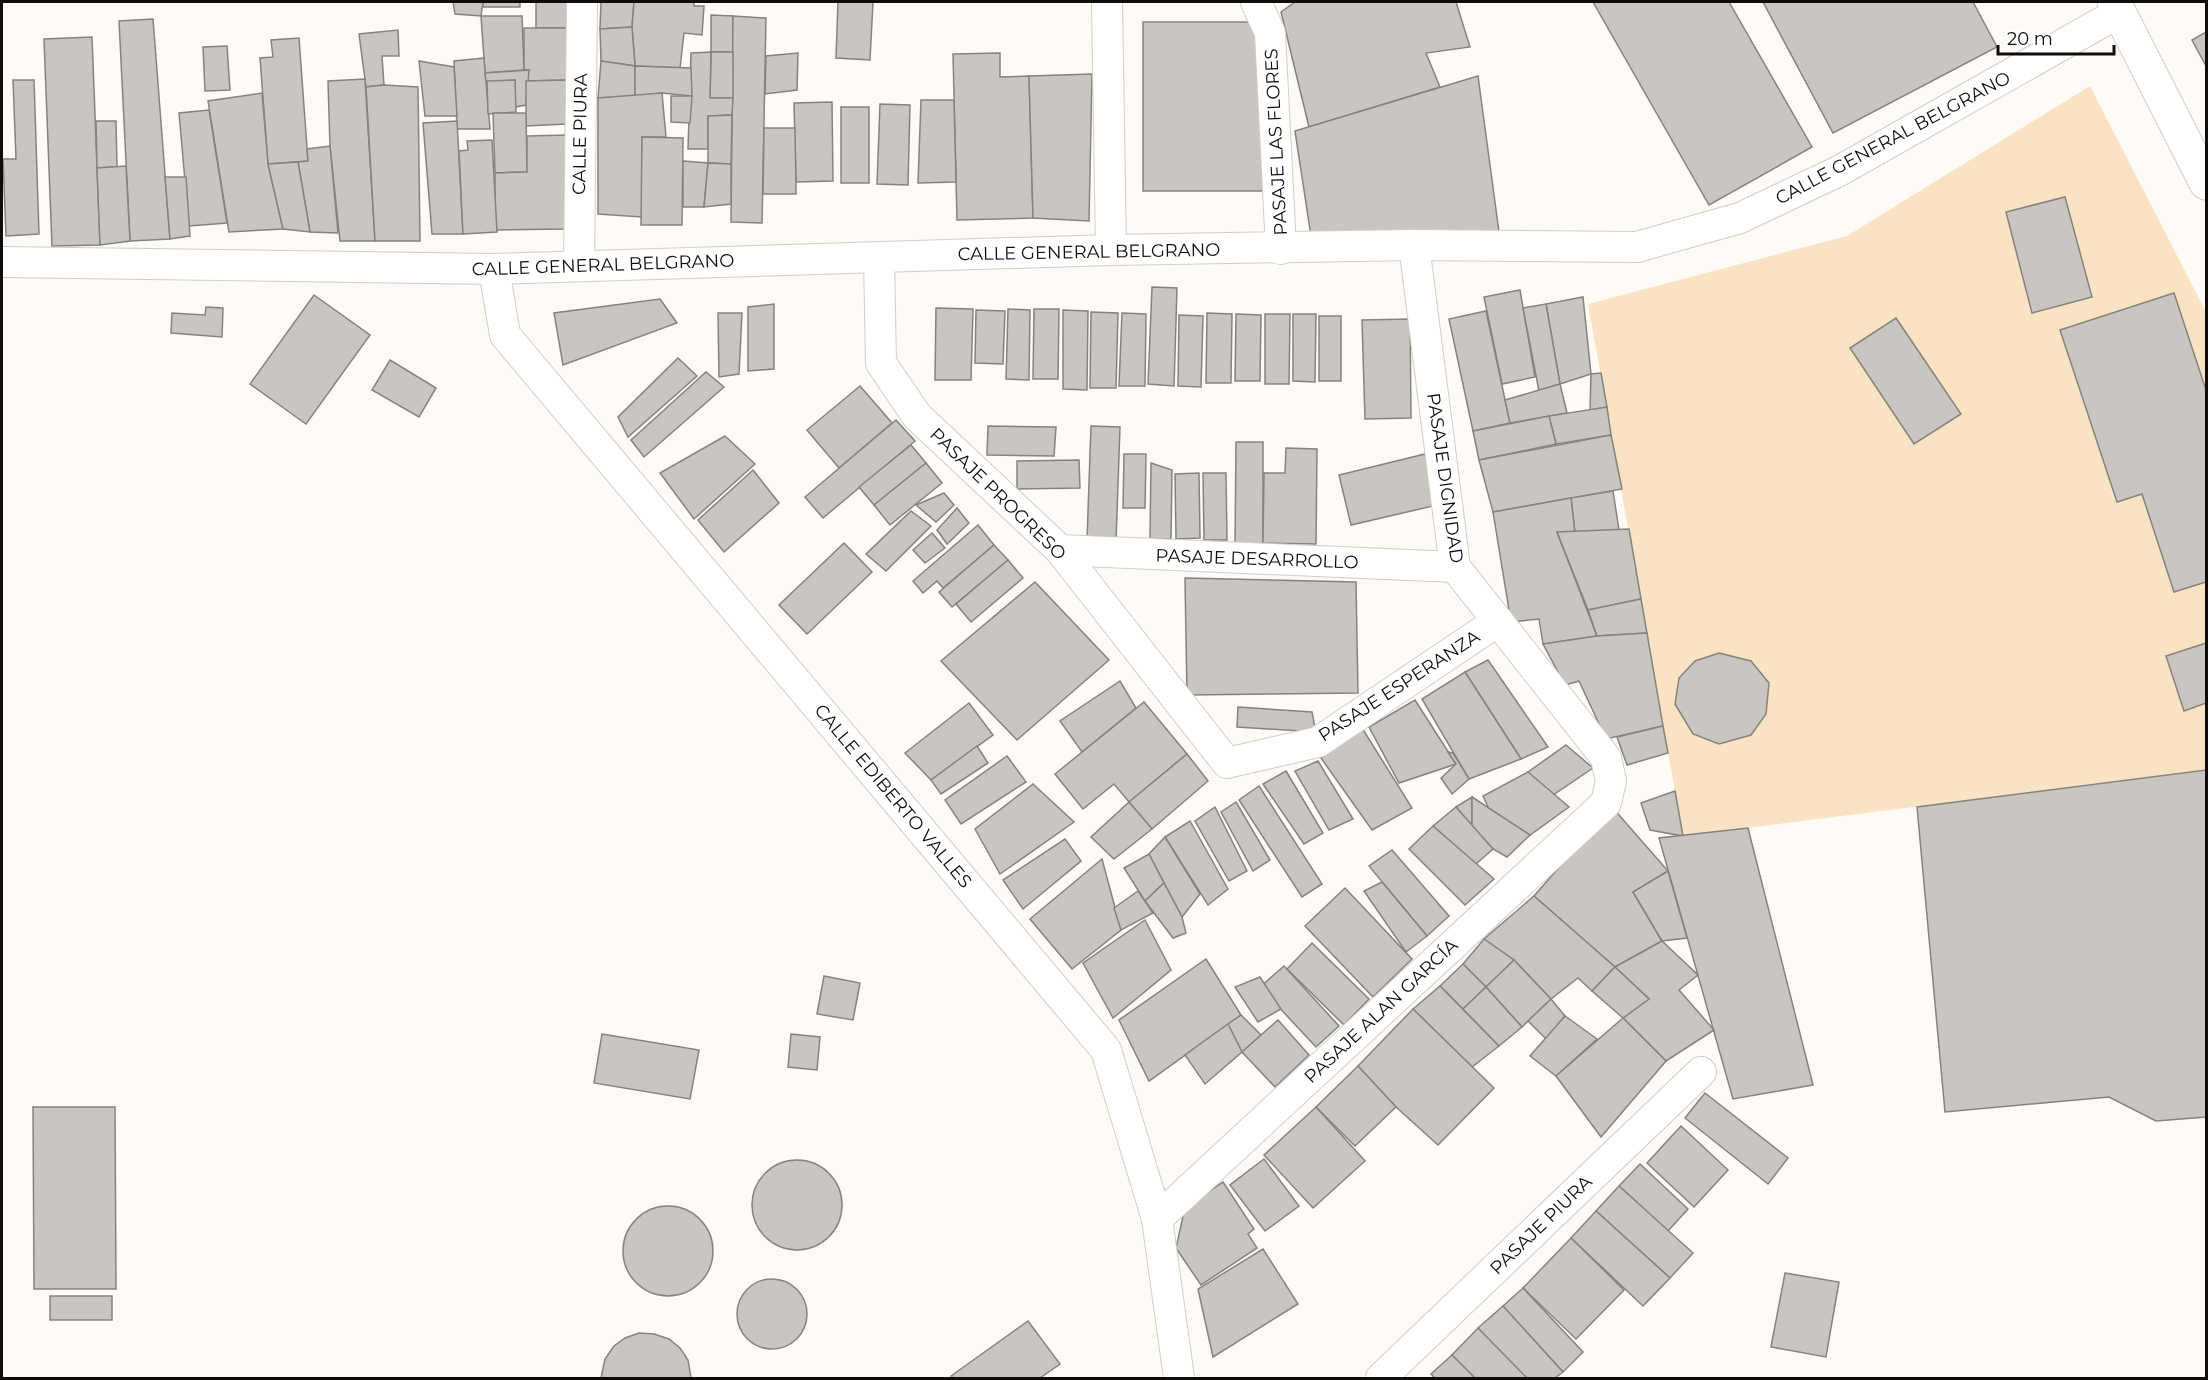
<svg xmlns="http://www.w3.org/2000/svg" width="2208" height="1380" font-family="Montserrat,sans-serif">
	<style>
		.green { fill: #f9e3c3 }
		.building { fill: #c9c6c2; stroke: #86837f; stroke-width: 1.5 }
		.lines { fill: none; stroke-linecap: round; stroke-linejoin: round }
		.street-casing { stroke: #d1ceca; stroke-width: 32 }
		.secondary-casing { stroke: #d1ceca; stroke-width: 35 }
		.street { stroke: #fff; stroke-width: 30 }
		.secondary { stroke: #fff; stroke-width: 33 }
		.labels { text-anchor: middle; stroke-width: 4.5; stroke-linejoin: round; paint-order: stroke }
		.street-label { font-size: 18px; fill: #0e0d0c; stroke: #fff }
	</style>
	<rect width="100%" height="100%" fill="#fefaf6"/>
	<path class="green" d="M2090 86 2206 312V770L1683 836 1588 304 1847 236Z"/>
	<g class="building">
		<path d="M453 2H483L481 16 455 14Z"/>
		<rect x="483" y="2" width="37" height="5"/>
		<rect x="536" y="2" width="32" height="26"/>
		<path d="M601 2H634L632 27 600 29Z"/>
		<path d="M634 2H694V6H704L702 35 684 33 680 68 635 66 632 27Z"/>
		<path d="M838 2H873L870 60 836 58Z"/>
		<path d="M1295 2H1456L1470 47 1426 53 1440 87 1309 127 1281 12Z"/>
		<path d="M1593 2H1729L1812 147 1709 205Z"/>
		<path d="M1763 2H1973L1997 47 1833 133Z"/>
		<path d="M711 15 733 16V52H711Z"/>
		<path d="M481 16H522L524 70 485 73Z"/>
		<path d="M733 16 766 18 762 223 731 222Z"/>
		<path d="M153 19 170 239 130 241 119 21Z"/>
		<rect x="1143" y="22" width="122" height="169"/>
		<path d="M632 27 635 66 601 61 600 29Z"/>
		<path d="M524 28H568V80L526 81 529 70H524Z"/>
		<path d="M398 30 399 56H382L384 85 366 87 359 34Z"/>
		<path d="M2206 32V66L2192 40Z"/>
		<path d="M92 37 100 245 52 246 44 39Z"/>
		<path d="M299 38 308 161 268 164 260 58 273 57 271 40Z"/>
		<path d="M227 46 230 90 205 91 203 47Z"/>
		<path d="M711 52H733V98H710Z"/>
		<path d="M711 52 710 98H733L732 115 708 116V149H688L691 53Z"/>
		<path d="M798 53 797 90 765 94 766 56Z"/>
		<path d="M1000 53V77L1029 76 1033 218 957 220 953 54Z"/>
		<path d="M484 58 490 129H457L454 61Z"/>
		<path d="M419 61 454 67 457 116H425Z"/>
		<path d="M601 61 635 66V96L598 98Z"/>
		<path d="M635 66 691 68 692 96 662 93 635 96Z"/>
		<path d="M529 70 526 105 515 107V80L486 82 485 73Z"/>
		<path d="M1092 74 1089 221 1033 218 1029 76Z"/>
		<path d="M1478 76 1499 232 1311 236 1295 131Z"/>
		<path d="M365 79 375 241H340L330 146 328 81Z"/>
		<path d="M13 80H34L39 234 6 236 3 159H16Z"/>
		<path d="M515 80 516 112 488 114 487 81Z"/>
		<path d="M568 80 566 124 526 126V81Z"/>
		<path d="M384 85 418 87 420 241H375L366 87Z"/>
		<path d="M262 93 268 164 283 229 229 232 208 101Z"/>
		<path d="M662 93 666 137H642V217L598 214V98Z"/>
		<path d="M671 96H692L690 123 671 122Z"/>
		<path d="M921 100H954L956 182 918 183Z"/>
		<path d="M832 102 833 181 796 182 794 103Z"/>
		<path d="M880 104 910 105 908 185 877 184Z"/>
		<rect x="841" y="107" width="28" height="76"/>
		<path d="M209 110 227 223 189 226 179 113Z"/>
		<path d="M493 113H526L527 172 495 173Z"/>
		<path d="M732 115 731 164 708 163V116Z"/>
		<path d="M96 121H116L117 167 97 168Z"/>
		<path d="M457 121 463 234H432L423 123Z"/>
		<path d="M764 128H795L796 194H763Z"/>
		<path d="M568 135 569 229 495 230V173L527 172V136Z"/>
		<path d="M642 137 683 138 682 225H641Z"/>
		<path d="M492 140 497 232 463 234 459 151 468 150 467 141Z"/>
		<path d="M330 146 338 233 310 232 298 162 308 161 307 149Z"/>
		<path d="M683 161 708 163 704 207H683Z"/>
		<path d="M298 162 310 232 283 229 268 164Z"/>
		<path d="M708 163 731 164V204L704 207Z"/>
		<path d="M126 166 130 241 100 245 97 168Z"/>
		<path d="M165 177H186L190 236 170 239Z"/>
		<path d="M2065 197 2092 297 2032 313 2006 212Z"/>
		<path d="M1152 287 1177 288 1174 386 1148 384Z"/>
		<path d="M1520 290 1535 377 1502 384 1484 297Z"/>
		<path d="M2174 293 2206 390V582L2174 592 2142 494 2117 502 2060 330Z"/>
		<path d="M314 295 370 335 306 424 250 384Z"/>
		<path d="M1583 297 1591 374 1560 384 1546 304Z"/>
		<path d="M660 299 677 323 563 365 554 313Z"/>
		<path d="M774 304V369L748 371V307Z"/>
		<path d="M1546 304 1560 384 1539 391 1523 308Z"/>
		<path d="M206 307 223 308 222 337 171 333 172 313 205 315Z"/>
		<path d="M936 308 973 309 971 380H935Z"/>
		<path d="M1008 309 1030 310 1029 380 1006 379Z"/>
		<path d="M1034 309H1059L1058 379H1033Z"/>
		<path d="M976 310 1005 311 1003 364 975 363Z"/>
		<path d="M1063 310 1088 311 1087 390 1063 389Z"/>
		<path d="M1486 311 1510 423 1473 431 1449 319Z"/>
		<path d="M1091 312 1118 313 1116 388H1090Z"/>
		<path d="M718 313H742L739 374 719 377Z"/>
		<path d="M1122 313 1146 314 1145 386H1119Z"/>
		<path d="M1207 313 1232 314 1231 383H1206Z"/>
		<path d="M1236 314 1261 315 1260 381H1235Z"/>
		<path d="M1265 314H1290L1289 384H1265Z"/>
		<path d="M1293 314H1316L1315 382 1293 381Z"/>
		<path d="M1179 315 1203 316 1201 387 1178 386Z"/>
		<rect x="1319" y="316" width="22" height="65"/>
		<path d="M1896 318 1961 414 1914 444 1850 348Z"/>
		<path d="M1410 319 1411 418 1365 419 1362 320Z"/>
		<path d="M678 358 697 376 628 437 618 417Z"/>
		<path d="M390 360 436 388 419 417 372 390Z"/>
		<path d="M706 372 724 387 644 457 631 440Z"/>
		<path d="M1601 373 1607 407 1590 410 1591 374Z"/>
		<path d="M1560 384 1567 413 1510 423 1505 400Z"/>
		<path d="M860 386 892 423 839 468 807 430Z"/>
		<path d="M1607 407 1611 435 1556 444 1549 416Z"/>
		<path d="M1549 416 1556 444 1479 460 1473 431Z"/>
		<path d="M896 420 915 441 823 518 805 497Z"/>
		<path d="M988 426 1056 427 1054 456 987 455Z"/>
		<path d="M1091 426 1120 427 1116 541 1087 540Z"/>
		<path d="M1611 435 1622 489 1493 512 1479 460Z"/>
		<path d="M725 436 755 464 694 519 660 473Z"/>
		<path d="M1236 442H1263V543L1235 547Z"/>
		<path d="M911 445 926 463 874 505 859 487Z"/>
		<path d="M1286 448 1317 449 1316 544 1263 543 1264 473H1285Z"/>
		<path d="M1124 454H1146L1145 508H1123Z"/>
		<path d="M1425 454 1437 505 1351 525 1339 475Z"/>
		<path d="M1079 460 1080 488 1017 489V461Z"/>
		<path d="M926 463 942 483 890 525 874 505Z"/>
		<path d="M1151 463 1172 470 1171 539H1150Z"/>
		<path d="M753 470 779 503 724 552 698 520Z"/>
		<path d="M1199 473 1200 538 1176 539 1175 474Z"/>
		<path d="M1203 473H1226L1227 540H1204Z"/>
		<path d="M1613 491 1619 530 1575 533 1571 498Z"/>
		<path d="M944 493 954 505 936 522 916 505Z"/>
		<path d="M1571 498 1575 533 1557 532 1597 636 1543 644 1539 619 1511 622 1493 512Z"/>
		<path d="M957 508 969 523 947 544 937 530Z"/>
		<path d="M911 511 931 526 886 571 866 554Z"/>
		<path d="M978 525 994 545 943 588 937 581 923 593 913 581Z"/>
		<path d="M1629 529 1641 599 1588 610 1557 532Z"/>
		<path d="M932 533 945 548 925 563 913 550Z"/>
		<path d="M844 543 872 572 807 634 779 605Z"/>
		<path d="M994 545 1008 560 952 607 939 592Z"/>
		<path d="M1008 560 1023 578 971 622 956 604Z"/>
		<path d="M1185 578 1356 582 1358 693 1187 695Z"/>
		<path d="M1035 582 1109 660 1017 740 941 661Z"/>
		<path d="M1641 599 1647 633 1597 636 1588 610Z"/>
		<path d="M1647 633 1663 726 1606 739 1579 681 1565 685 1543 644 1597 636Z"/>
		<path d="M2206 643V703L2184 711 2166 656Z"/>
		<path d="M1719 653 1751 661 1769 683 1766 714 1751 735 1719 744 1693 734 1675 704 1679 678 1695 661Z"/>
		<path d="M1488 660 1548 747 1521 759 1465 672Z"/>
		<path d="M1465 672 1521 759 1469 779 1422 699Z"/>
		<path d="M1120 681 1136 708 1082 752 1060 721Z"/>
		<path d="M1415 700 1456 764 1399 783 1369 727Z"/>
		<path d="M1144 702 1187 754 1129 802 1114 784 1083 809 1055 774Z"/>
		<path d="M969 703 993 735 931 780 905 753Z"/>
		<path d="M1238 707 1312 712 1316 732 1237 727Z"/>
		<path d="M1663 726 1668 753 1627 765 1617 737Z"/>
		<path d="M1362 728 1412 808 1372 830 1321 758Z"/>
		<path d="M1566 745 1593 768 1553 795 1528 772Z"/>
		<path d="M977 746 988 763 941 794 931 780Z"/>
		<path d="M1448 752 1453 753 1469 779 1452 794 1441 778 1456 764Z"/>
		<path d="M1187 754 1208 781 1152 829 1129 802Z"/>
		<path d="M1007 756 1026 782 961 824 945 800Z"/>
		<path d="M1318 761 1353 819 1329 830 1295 771Z"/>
		<path d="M2206 770V1117L2156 1121 2109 1097 1945 1112 1917 807Z"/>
		<path d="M1286 771 1323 833 1304 844 1263 784Z"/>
		<path d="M1528 772 1569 807 1530 835 1489 809 1483 796Z"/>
		<path d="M1033 784 1074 822 1000 874 975 829Z"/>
		<path d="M1259 786 1322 884 1302 897 1239 800Z"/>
		<path d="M1675 791 1683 836 1650 830 1641 803Z"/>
		<path d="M1472 797V826L1456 807Z"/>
		<path d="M1472 797 1530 835 1507 857 1493 849 1472 826Z"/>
		<path d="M1129 802 1152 829 1114 859 1091 837Z"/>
		<path d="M1236 802 1270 860 1253 871 1221 812Z"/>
		<path d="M1215 807 1247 871 1229 881 1195 821Z"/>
		<path d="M1456 807 1493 849 1476 864 1433 826Z"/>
		<path d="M1612 807 1668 871 1633 892 1662 941 1615 967 1534 896Z"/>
		<path d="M1190 821 1228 889 1208 905 1165 837Z"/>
		<path d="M1433 826 1494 879 1465 905 1409 849Z"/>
		<path d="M1748 828 1813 1085 1733 1099 1659 838Z"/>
		<path d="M1165 837 1200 894 1182 917 1149 854Z"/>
		<path d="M1065 839 1081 861 1023 909 1003 880Z"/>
		<path d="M1392 850 1449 916 1427 936 1369 866Z"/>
		<path d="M1149 854 1164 883 1145 901 1124 868Z"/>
		<path d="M1102 859 1121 930 1072 969 1030 919Z"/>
		<path d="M1668 871 1687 938 1662 941 1633 892Z"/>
		<path d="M1382 882 1427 936 1406 952 1364 891Z"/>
		<path d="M1164 883 1182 917 1186 933 1173 938 1145 901Z"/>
		<path d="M1345 888 1412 959 1373 997 1305 926Z"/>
		<path d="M1138 891 1153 913 1121 930 1114 908Z"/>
		<path d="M1534 896 1615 967 1592 991 1578 978 1551 999 1514 960 1484 939Z"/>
		<path d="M1145 920 1171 970 1113 1018 1083 963Z"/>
		<path d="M1484 939 1514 960 1486 987 1463 964Z"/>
		<path d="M1662 941 1698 975 1679 990 1714 1030 1666 1061 1623 1018 1649 999 1615 967Z"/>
		<path d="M1312 943 1369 999 1344 1025 1287 969Z"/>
		<path d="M1206 959 1241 1015 1149 1081 1119 1020Z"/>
		<path d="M1514 960 1551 999 1522 1027 1486 987Z"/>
		<path d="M1463 964 1486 987 1463 1009 1440 986Z"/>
		<path d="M1284 966 1339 1026 1316 1047 1260 987Z"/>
		<path d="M1615 967 1649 999 1623 1018 1592 991Z"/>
		<path d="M824 976 860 983 853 1020 817 1014Z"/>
		<path d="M1260 977 1281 1009 1258 1022 1235 987Z"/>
		<path d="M1440 986 1499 1046 1472 1067 1413 1009Z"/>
		<path d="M1486 987 1522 1027 1499 1046 1463 1009Z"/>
		<path d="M1551 999 1565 1016 1546 1039 1528 1021Z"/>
		<path d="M1413 1009 1494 1088 1438 1145 1396 1107 1358 1066Z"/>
		<path d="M1241 1015 1261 1035 1242 1052 1228 1024Z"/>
		<path d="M1565 1016 1597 1039 1556 1076 1530 1056Z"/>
		<path d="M1623 1018 1666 1061 1601 1137 1556 1076Z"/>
		<path d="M1278 1020 1309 1055 1275 1087 1242 1052Z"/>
		<path d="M1228 1024 1242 1052 1205 1084 1185 1055Z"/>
		<path d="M602 1034 699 1050 690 1099 594 1083Z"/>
		<path d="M791 1034 820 1037 817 1070 788 1067Z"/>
		<path d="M1358 1066 1396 1107 1355 1146 1316 1107Z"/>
		<path d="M1705 1093 1788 1158 1768 1184 1685 1118Z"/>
		<path d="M33 1107H115L116 1289H34Z"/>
		<path d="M1316 1107 1365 1161 1313 1208 1264 1155Z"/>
		<path d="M1681 1126 1728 1170 1694 1207 1647 1163Z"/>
		<path d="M1264 1159 1299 1206 1265 1231 1230 1185Z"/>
		<circle cx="797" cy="1205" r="45"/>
		<path d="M1640 1164 1688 1209 1668 1231 1619 1186Z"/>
		<path d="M1223 1182 1254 1229 1248 1234 1257 1248 1201 1285 1176 1248 1185 1207Z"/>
		<path d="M1619 1186 1693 1253 1670 1278 1596 1211Z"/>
		<circle cx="668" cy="1251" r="45"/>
		<path d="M1596 1211 1670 1278 1643 1306 1571 1238Z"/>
		<path d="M1571 1238 1624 1290 1576 1339 1523 1288Z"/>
		<path d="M1263 1249 1298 1304 1213 1357 1198 1289Z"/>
		<path d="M1785 1273 1839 1282 1826 1357 1771 1347Z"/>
		<circle cx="772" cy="1314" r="35"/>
		<path d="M1523 1288 1583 1352 1563 1372 1503 1306Z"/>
		<rect x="50" y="1296" width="62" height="24"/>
		<path d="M1503 1306 1563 1372 1555 1378H1524L1478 1328Z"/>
		<path d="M1028 1321 1060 1364 1040 1378H953L951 1376Z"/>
		<path d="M1478 1328 1527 1378H1475L1452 1355Z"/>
		<path d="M639 1333 654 1334 669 1339 680 1348 688 1360 691 1378H601L605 1359 614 1346 625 1338Z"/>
		<path d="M1452 1355 1475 1378H1435L1431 1374Z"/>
	</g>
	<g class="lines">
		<defs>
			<g id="street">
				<path d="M1107 2 1111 250"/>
				<path d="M1256 2 1270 33 1281 249"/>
				<path d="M879 257 881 363 917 416 1060 550 1227 763 1318 742 1498 621"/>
				<path d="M2 262 494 269 1111 250 1414 245 1637 247 1740 218 1839 171 2120 12"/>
				<path d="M579 266 582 2"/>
				<path d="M494 269 505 335 1106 1050 1157 1219 1179 1378"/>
				<path d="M1060 550 1455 567"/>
				<path d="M1157 1219 1606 803 1611 781 1606 758 1455 567 1414 245"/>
				<path d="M1381 1378 1701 1072"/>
			</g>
			<path id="secondary" d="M2114 2 2206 183"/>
		</defs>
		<use href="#street" class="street-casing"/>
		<use href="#secondary" class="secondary-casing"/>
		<use href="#street" class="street"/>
		<use href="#secondary" class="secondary"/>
	</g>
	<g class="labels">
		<g class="street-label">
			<text transform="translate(580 134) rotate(-89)" y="6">CALLE PIURA</text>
			<text transform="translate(1893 138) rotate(-28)" y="6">CALLE GENERAL BELGRANO</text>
			<text transform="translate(1276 142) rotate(-93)" y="6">PASAJE LAS FLORES</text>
			<text transform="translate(1089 252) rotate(-1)" y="6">CALLE GENERAL BELGRANO</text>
			<text transform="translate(603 265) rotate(-2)" y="6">CALLE GENERAL BELGRANO</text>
			<text transform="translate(1445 478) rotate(82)" y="6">PASAJE DIGNIDAD</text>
			<text transform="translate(998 494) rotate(44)" y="6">PASAJE PROGRESO</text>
			<text transform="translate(1257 559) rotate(2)" y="6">PASAJE DESARROLLO</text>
			<text transform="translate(1399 686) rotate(-33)" y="6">PASAJE ESPERANZA</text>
			<text transform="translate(893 796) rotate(50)" y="6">CALLE EDIBERTO VALLES</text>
			<text transform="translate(1381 1011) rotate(-43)" y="6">PASAJE ALAN GARCÍA</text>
			<text transform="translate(1541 1225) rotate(-44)" y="6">PASAJE PIURA</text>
		</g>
	</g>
	<rect width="2208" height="1380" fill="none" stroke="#0e0d0c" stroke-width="6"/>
	<path d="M1998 45v9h116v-9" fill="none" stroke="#0e0d0c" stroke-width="3"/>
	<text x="2007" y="45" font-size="18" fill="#0e0d0c" stroke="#ffffff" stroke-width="4.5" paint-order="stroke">20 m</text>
</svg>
